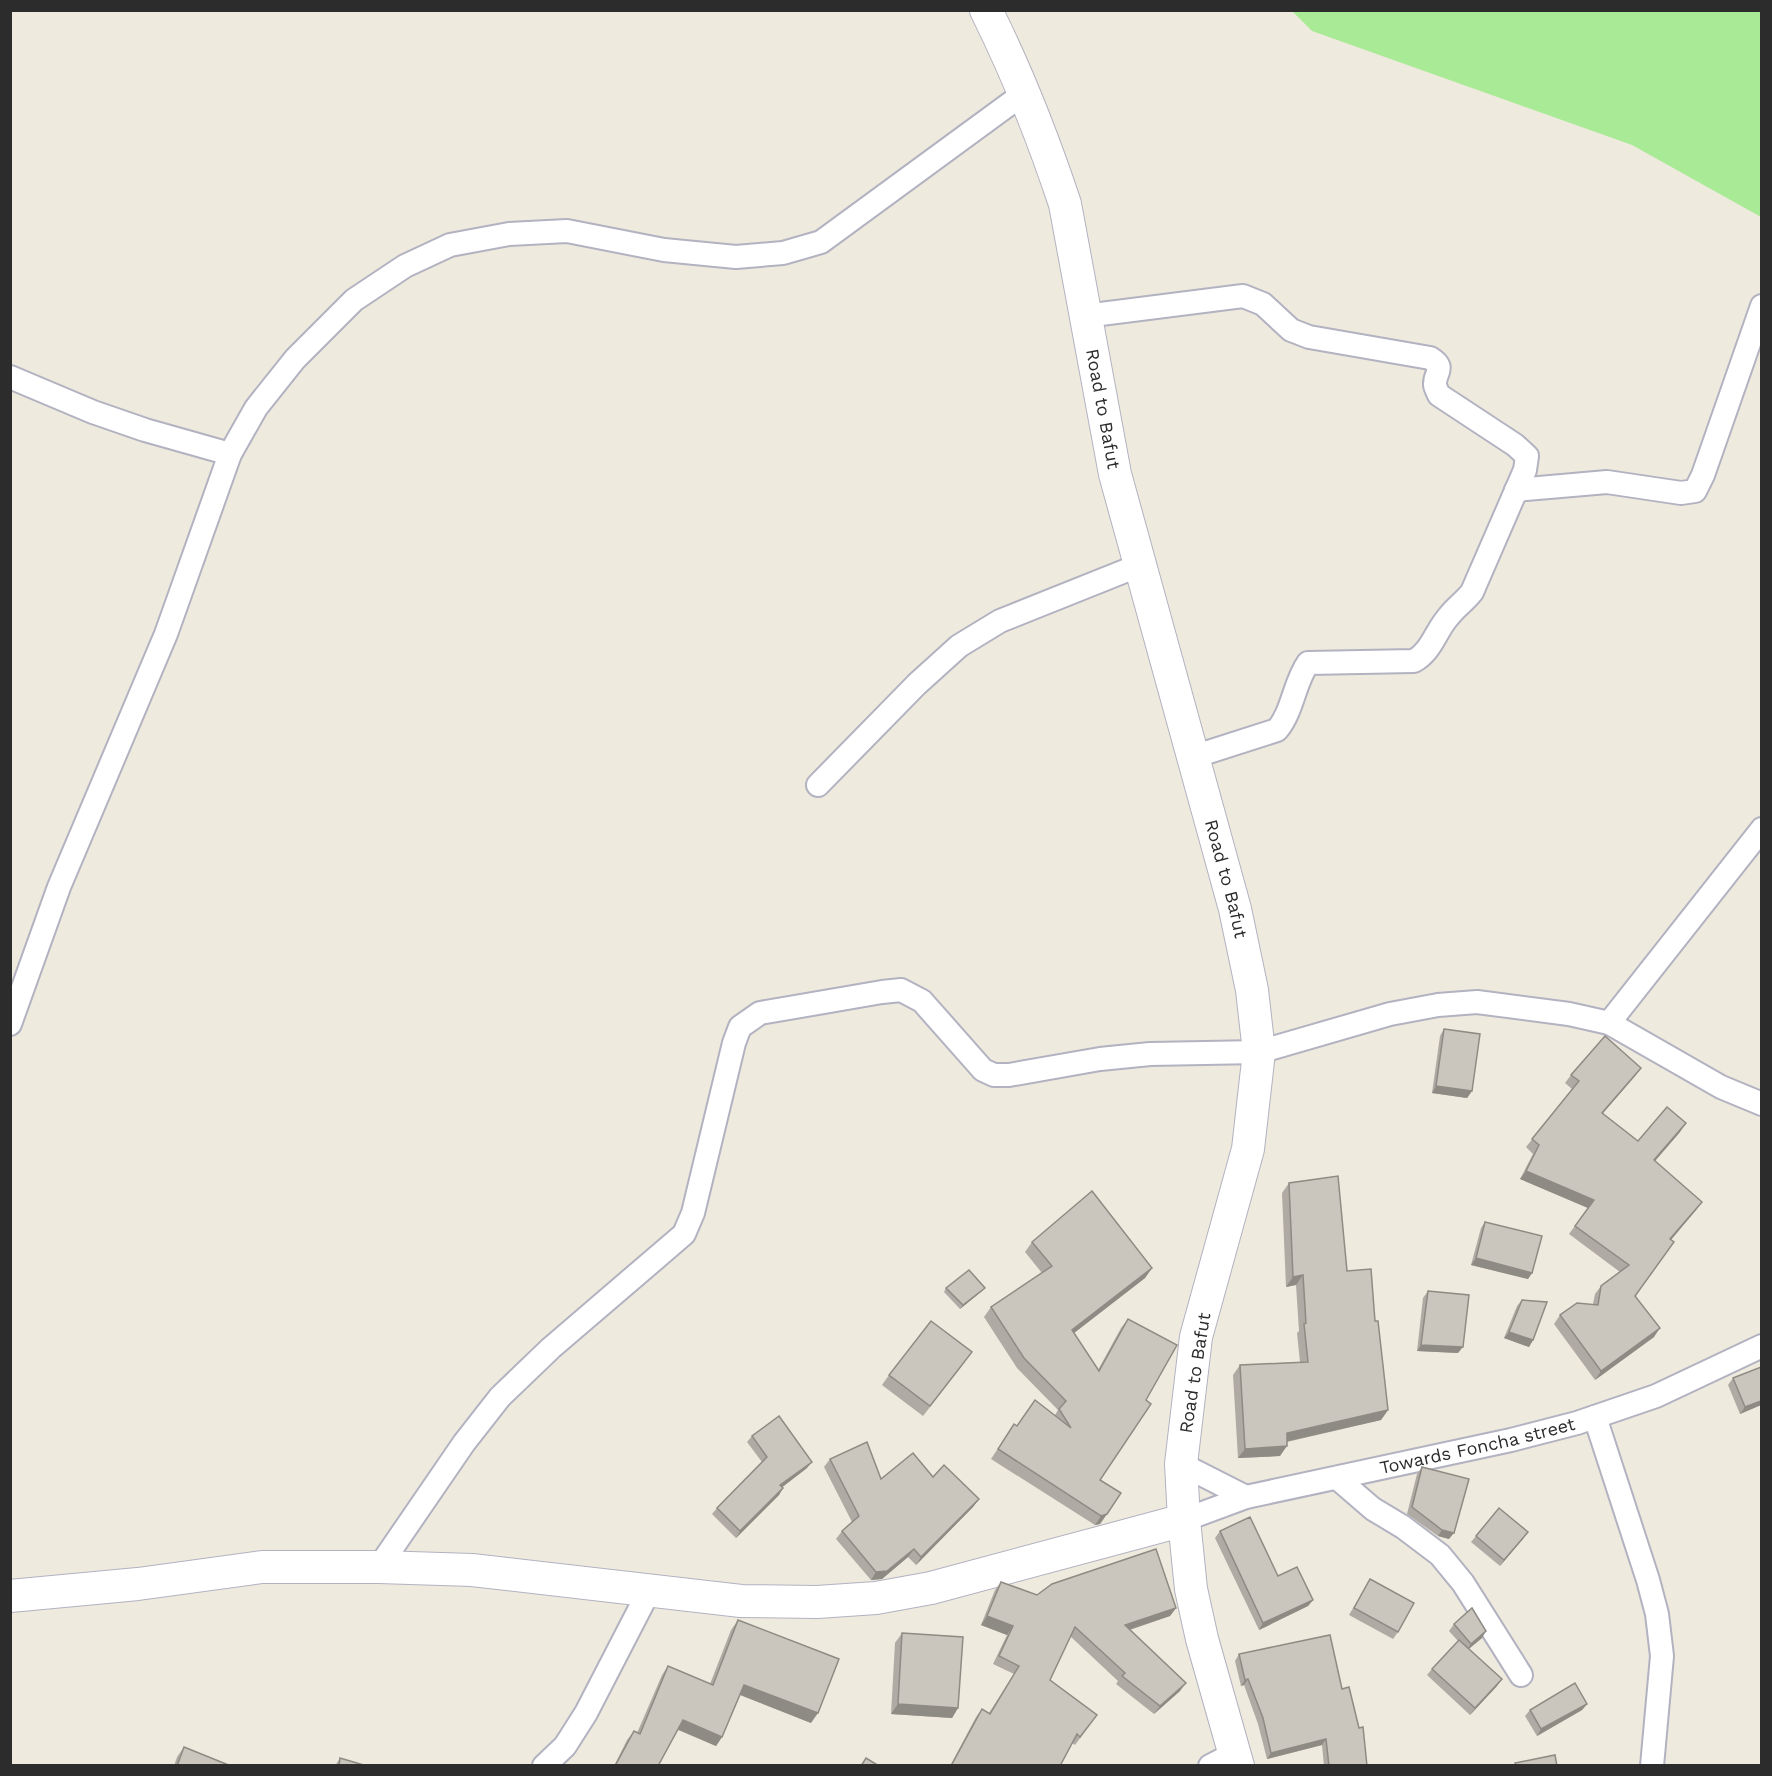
<svg xmlns="http://www.w3.org/2000/svg" width="1772" height="1776" font-family="'Work Sans',sans-serif">
	<style>
		.green { fill: #a9ea96 }
		.lines { fill: none; stroke-linecap: round; stroke-linejoin: round }
		.street-casing { stroke: #b2b2c1; stroke-width: 26 }
		.secondary-casing { stroke: #b2b2c1; stroke-width: 34 }
		.street { stroke: #fff; stroke-width: 22 }
		.secondary { stroke: #fff; stroke-width: 32 }
		.wall { fill: #afaaa3 }
		.shaded-wall { fill: #8e8b84 }
		.building { fill: #cbc6bd; stroke: #8e8b84; stroke-width: 1.5 }
		.labels { text-anchor: middle; stroke-width: 4.5; stroke-linejoin: round; paint-order: stroke }
		.street-label { font-size: 18px; fill: #2c2c2c; stroke: #fff }
	</style>
	<rect width="100%" height="100%" fill="#efeade"/>
	<path class="green" d="M1292 11H1761V217L1632 145 1312 31Z"/>
	<g class="lines">
		<defs>
			<g id="street">
				<path d="M1085 316 1243 296 1263 304 1291 330 1309 337 1430 358C1447 368 1434 372 1435 385 1435 387 1438 393 1439 395L1515 445 1527 456 1525 470 1472 592C1465 601 1456 607 1449 616 1436 630 1432 651 1414 661L1308 663C1294 683 1293 711 1277 730L1193 757"/>
				<path d="M10 377 93 412 145 430 230 454"/>
				<path d="M1516 490 1607 482 1681 493 1695 491 1703 475 1762 306"/>
				<path d="M818 785 917 684 959 646 1000 621 1140 565"/>
				<path d="M1609 1023 1762 829"/>
				<path d="M10 1024 59 887 166 634 230 454 256 408 295 359 354 300 405 266 450 245 509 234 567 231 664 250 736 257 783 253 821 242 1023 94"/>
				<path d="M1595 1417 1648 1580 1657 1614 1662 1656 1652 1766"/>
				<path d="M1181 1464 1246 1497"/>
				<path d="M1337 1478 1373 1509 1403 1527 1440 1555 1463 1583 1521 1675"/>
				<path id="s1" d="M1184 1520 1246 1497 1511 1440 1577 1423 1656 1396 1762 1346"/>
				<path d="M379 1567 464 1443 500 1397 551 1348 684 1234 693 1213 734 1043 740 1027 760 1013 882 992 901 990 922 1001 983 1070 994 1075H1009L1100 1059 1150 1054 1259 1052 1390 1014 1438 1005 1477 1002 1569 1014 1609 1023 1721 1087 1762 1104"/>
				<path d="M544 1766 565 1746 586 1713 649 1591"/>
				<path d="M1210 1766 1235 1753"/>
			</g>
			<g id="secondary">
				<path id="s2" d="M986 10C1017 72 1043 138 1065 204L1115 474 1235 909 1252 990 1259 1052 1248 1149 1196 1337 1181 1464 1184 1520 1191 1589 1202 1639 1238 1766"/>
				<path d="M10 1596 138 1584 262 1567H379L472 1570 741 1601 817 1602 876 1598 931 1588 1184 1520"/>
			</g>
		</defs>
		<use href="#street" class="street-casing"/>
		<use href="#secondary" class="secondary-casing"/>
		<use href="#street" class="street"/>
		<use href="#secondary" class="secondary"/>
	</g>
	<g class="wall">
		<path d="M1444 1029 1472 1091 1467 1098 1432 1093 1440 1036Z"/>
		<path d="M1571 1075 1635 1076 1603 1113 1638 1141 1680 1132 1655 1161 1696 1210 1671 1240 1635 1296 1654 1337 1595 1380 1554 1324 1560 1315 1593 1304 1595 1294 1601 1286 1620 1272 1569 1234 1588 1208 1520 1179 1533 1154 1526 1147 1572 1089 1565 1083Z"/>
		<path d="M1289 1183 1347 1271 1375 1321 1388 1410 1381 1420 1287 1442 1280 1456 1238 1458 1233 1375 1240 1365 1300 1362 1297 1333 1299 1331 1296 1285 1286 1287 1282 1193Z"/>
		<path d="M1485 1222 1532 1273 1528 1279 1471 1265 1481 1228Z"/>
		<path d="M1032 1242 1152 1268 1145 1278 1074 1333 1098 1370 1121 1328 1128 1319 1100 1480 1121 1493 1100 1524 1095 1525 991 1459 1014 1424 1017 1426 1055 1415 1058 1410 1017 1368 984 1317 991 1307 1042 1273 1025 1252Z"/>
		<path d="M946 1288H985L982 1291 960 1309 944 1292Z"/>
		<path d="M1428 1291 1458 1353 1417 1351 1423 1298Z"/>
		<path d="M1522 1300 1533 1340 1529 1347 1504 1338 1517 1306Z"/>
		<path d="M965 1362 923 1416 882 1385 889 1375Z"/>
		<path d="M1733 1378 1761 1405 1740 1414 1728 1385Z"/>
		<path d="M752 1436 807 1468 782 1487 783 1488 779 1495 736 1538 712 1514 717 1508 762 1462 747 1442Z"/>
		<path d="M830 1459 881 1479 933 1477 979 1499 973 1507 916 1565 908 1557 882 1579 871 1580 836 1539 842 1531 852 1522 824 1467Z"/>
		<path d="M1422 1467 1449 1539 1438 1536 1407 1514 1417 1474Z"/>
		<path d="M1220 1531 1278 1576 1313 1600 1308 1606 1259 1630 1215 1538Z"/>
		<path d="M1528 1532 1500 1566 1471 1542 1476 1536Z"/>
		<path d="M1370 1579 1398 1632 1393 1639 1349 1615Z"/>
		<path d="M1001 1582 1037 1595 1176 1608 1170 1616 1130 1630 1180 1691 1154 1714 1116 1684 1118 1681 1070 1636 1050 1680 1097 1715 1075 1745 1072 1743 1060 1766H950L976 1717 982 1709 989 1713 1014 1674 993 1664 1007 1635 981 1625 995 1590Z"/>
		<path d="M738 1620 811 1723 740 1695 722 1737 716 1746 678 1730 658 1766H614L627 1740 634 1731 637 1733 662 1675 668 1666 710 1684 731 1630Z"/>
		<path d="M1454 1624 1482 1638 1469 1649 1497 1686 1470 1715 1427 1675 1432 1669 1458 1641 1449 1631Z"/>
		<path d="M902 1633 958 1708 952 1718 891 1714 895 1643Z"/>
		<path d="M1239 1654 1342 1689 1367 1766H1324L1322 1745 1267 1759 1258 1724 1244 1685 1241 1686 1235 1661Z"/>
		<path d="M1587 1704 1582 1710 1537 1736 1525 1716 1530 1710Z"/>
		<path d="M184 1747 231 1766H174L177 1757Z"/>
		<path d="M340 1758 367 1766H335Z"/>
	</g>
	<g class="shaded-wall">
		<path d="M1641 1068 1635 1076 1596 1121 1602 1113Z"/>
		<path d="M1436 1086 1472 1091 1467 1098 1432 1093Z"/>
		<path d="M1686 1123 1680 1132 1648 1169 1654 1160Z"/>
		<path d="M1526 1171 1594 1200 1588 1208 1520 1179Z"/>
		<path d="M1702 1202 1696 1210 1664 1248 1670 1239Z"/>
		<path d="M1476 1258 1532 1273 1528 1279 1471 1265Z"/>
		<path d="M1152 1268 1145 1278 1065 1340 1072 1330Z"/>
		<path d="M1303 1275 1296 1285 1286 1287 1293 1277Z"/>
		<path d="M985 1288 982 1291 960 1309 963 1305Z"/>
		<path d="M1660 1328 1654 1337 1595 1380 1601 1371Z"/>
		<path d="M1509 1332 1533 1340 1529 1347 1504 1338Z"/>
		<path d="M1421 1345 1463 1347 1458 1353 1417 1351Z"/>
		<path d="M1761 1401V1405L1740 1414 1745 1407Z"/>
		<path d="M1388 1410 1381 1420 1280 1443 1287 1433Z"/>
		<path d="M1287 1446 1280 1456 1238 1458 1245 1449Z"/>
		<path d="M812 1462 807 1468 776 1492 780 1485Z"/>
		<path d="M783 1488 779 1495 736 1538 740 1531Z"/>
		<path d="M979 1499 973 1507 916 1565 921 1557Z"/>
		<path d="M1107 1514 1100 1524 1095 1525 1101 1516Z"/>
		<path d="M1442 1530 1454 1533 1449 1539 1438 1536Z"/>
		<path d="M1528 1532 1523 1539 1500 1566 1504 1560Z"/>
		<path d="M914 1549 908 1557 882 1579 871 1580 876 1572Z"/>
		<path d="M1313 1600 1308 1606 1259 1630 1263 1623Z"/>
		<path d="M1176 1608 1170 1616 1119 1633 1125 1625Z"/>
		<path d="M987 1616 1013 1626 1007 1635 981 1625Z"/>
		<path d="M1486 1631 1482 1638 1466 1651 1471 1644Z"/>
		<path d="M1248 1679 1244 1685 1241 1686 1245 1680Z"/>
		<path d="M1502 1679 1497 1686 1470 1715 1475 1708Z"/>
		<path d="M1186 1683 1180 1691 1154 1714 1160 1706Z"/>
		<path d="M744 1685 818 1713 811 1723 738 1694Z"/>
		<path d="M898 1704 958 1708 952 1718 891 1714Z"/>
		<path d="M1587 1704 1582 1710 1537 1736 1541 1729Z"/>
		<path d="M683 1720 722 1737 716 1746 677 1729Z"/>
		<path d="M1326 1739 1322 1745 1267 1759 1271 1753Z"/>
	</g>
	<g class="building">
		<path d="M1444 1029 1480 1034 1472 1091 1436 1086Z"/>
		<path d="M1605 1036 1641 1068 1602 1113 1638 1141 1667 1107 1686 1123 1654 1160 1702 1202 1670 1239 1674 1242 1635 1296 1660 1328 1601 1371 1560 1315 1577 1303 1598 1305 1601 1286 1629 1265 1575 1226 1594 1200 1526 1171 1539 1145 1532 1139 1579 1081 1571 1075Z"/>
		<path d="M1338 1176 1347 1271 1371 1269 1375 1321H1378L1388 1410 1287 1433V1446L1245 1449 1240 1365 1308 1362 1304 1324 1306 1323 1303 1275 1293 1277 1289 1183Z"/>
		<path d="M1092 1191 1152 1268 1072 1330 1099 1371 1128 1319 1177 1345 1146 1400 1151 1404 1100 1480 1121 1493 1107 1514 1101 1516 998 1449 1014 1424 1017 1426 1035 1400 1071 1428 1059 1409 1066 1401 1024 1358 991 1307 1052 1266 1032 1242Z"/>
		<path d="M1485 1222 1542 1236 1532 1273 1476 1258Z"/>
		<path d="M969 1270 985 1288 963 1305 946 1288Z"/>
		<path d="M1428 1291 1469 1295 1463 1347 1421 1345Z"/>
		<path d="M1522 1300 1547 1302 1533 1340 1509 1332Z"/>
		<path d="M931 1321 972 1352 930 1406 889 1375Z"/>
		<path d="M1761 1367V1401L1745 1407 1733 1378Z"/>
		<path d="M779 1416 812 1462 780 1485 783 1488 740 1531 717 1508 767 1457 752 1436Z"/>
		<path d="M867 1442 881 1479 913 1453 933 1477 944 1465 979 1499 921 1557 914 1549 887 1571 876 1572 842 1531 859 1516 830 1459Z"/>
		<path d="M1422 1467 1469 1479 1454 1533 1442 1530 1412 1507Z"/>
		<path d="M1499 1508 1528 1532 1504 1560 1476 1536Z"/>
		<path d="M1250 1517 1278 1576 1297 1567 1313 1600 1263 1623 1220 1531Z"/>
		<path d="M1156 1549 1176 1608 1125 1625 1186 1683 1160 1706 1122 1676 1125 1673 1075 1627 1050 1680 1097 1715 1080 1737 1077 1734 1060 1766H951L982 1709 990 1714 1019 1666 999 1656 1013 1626 987 1616 1001 1582 1037 1595 1052 1584Z"/>
		<path d="M1370 1579 1414 1603 1398 1632 1354 1608Z"/>
		<path d="M1472 1608 1486 1631 1471 1644 1454 1624Z"/>
		<path d="M738 1620 839 1659 818 1713 744 1685 722 1737 683 1720 658 1766H615L634 1731 640 1734 668 1666 713 1685Z"/>
		<path d="M902 1633 963 1637 958 1708 898 1704Z"/>
		<path d="M1330 1635 1342 1689 1349 1687 1359 1728 1363 1727 1367 1766H1329L1326 1739 1271 1753 1263 1718 1248 1679 1245 1680 1239 1654Z"/>
		<path d="M1459 1640 1502 1679 1475 1708 1432 1669Z"/>
		<path d="M1575 1683 1587 1704 1541 1729 1530 1710Z"/>
		<path d="M184 1747 231 1766H177Z"/>
		<path d="M1555 1755 1557 1766H1516L1515 1763Z"/>
		<path d="M340 1758 367 1766H339Z"/>
		<path d="M866 1758 879 1766H861Z"/>
	</g>
	<g class="labels">
		<g class="street-label">
			<text dy="6" stroke="none"><textPath href="#s2" startOffset="418">Road to Bafut</textPath></text>
			<text dy="6" stroke="none"><textPath href="#s2" startOffset="904">Road to Bafut</textPath></text>
			<text transform="translate(1195 1373) rotate(-81)" y="6">Road to Bafut</text>
			<text dy="6" stroke="none"><textPath href="#s1" startOffset="303">Towards Foncha street</textPath></text>
		</g>
	</g>
	<rect width="1772" height="1776" fill="none" stroke="#2c2c2c" stroke-width="24"/>
</svg>
